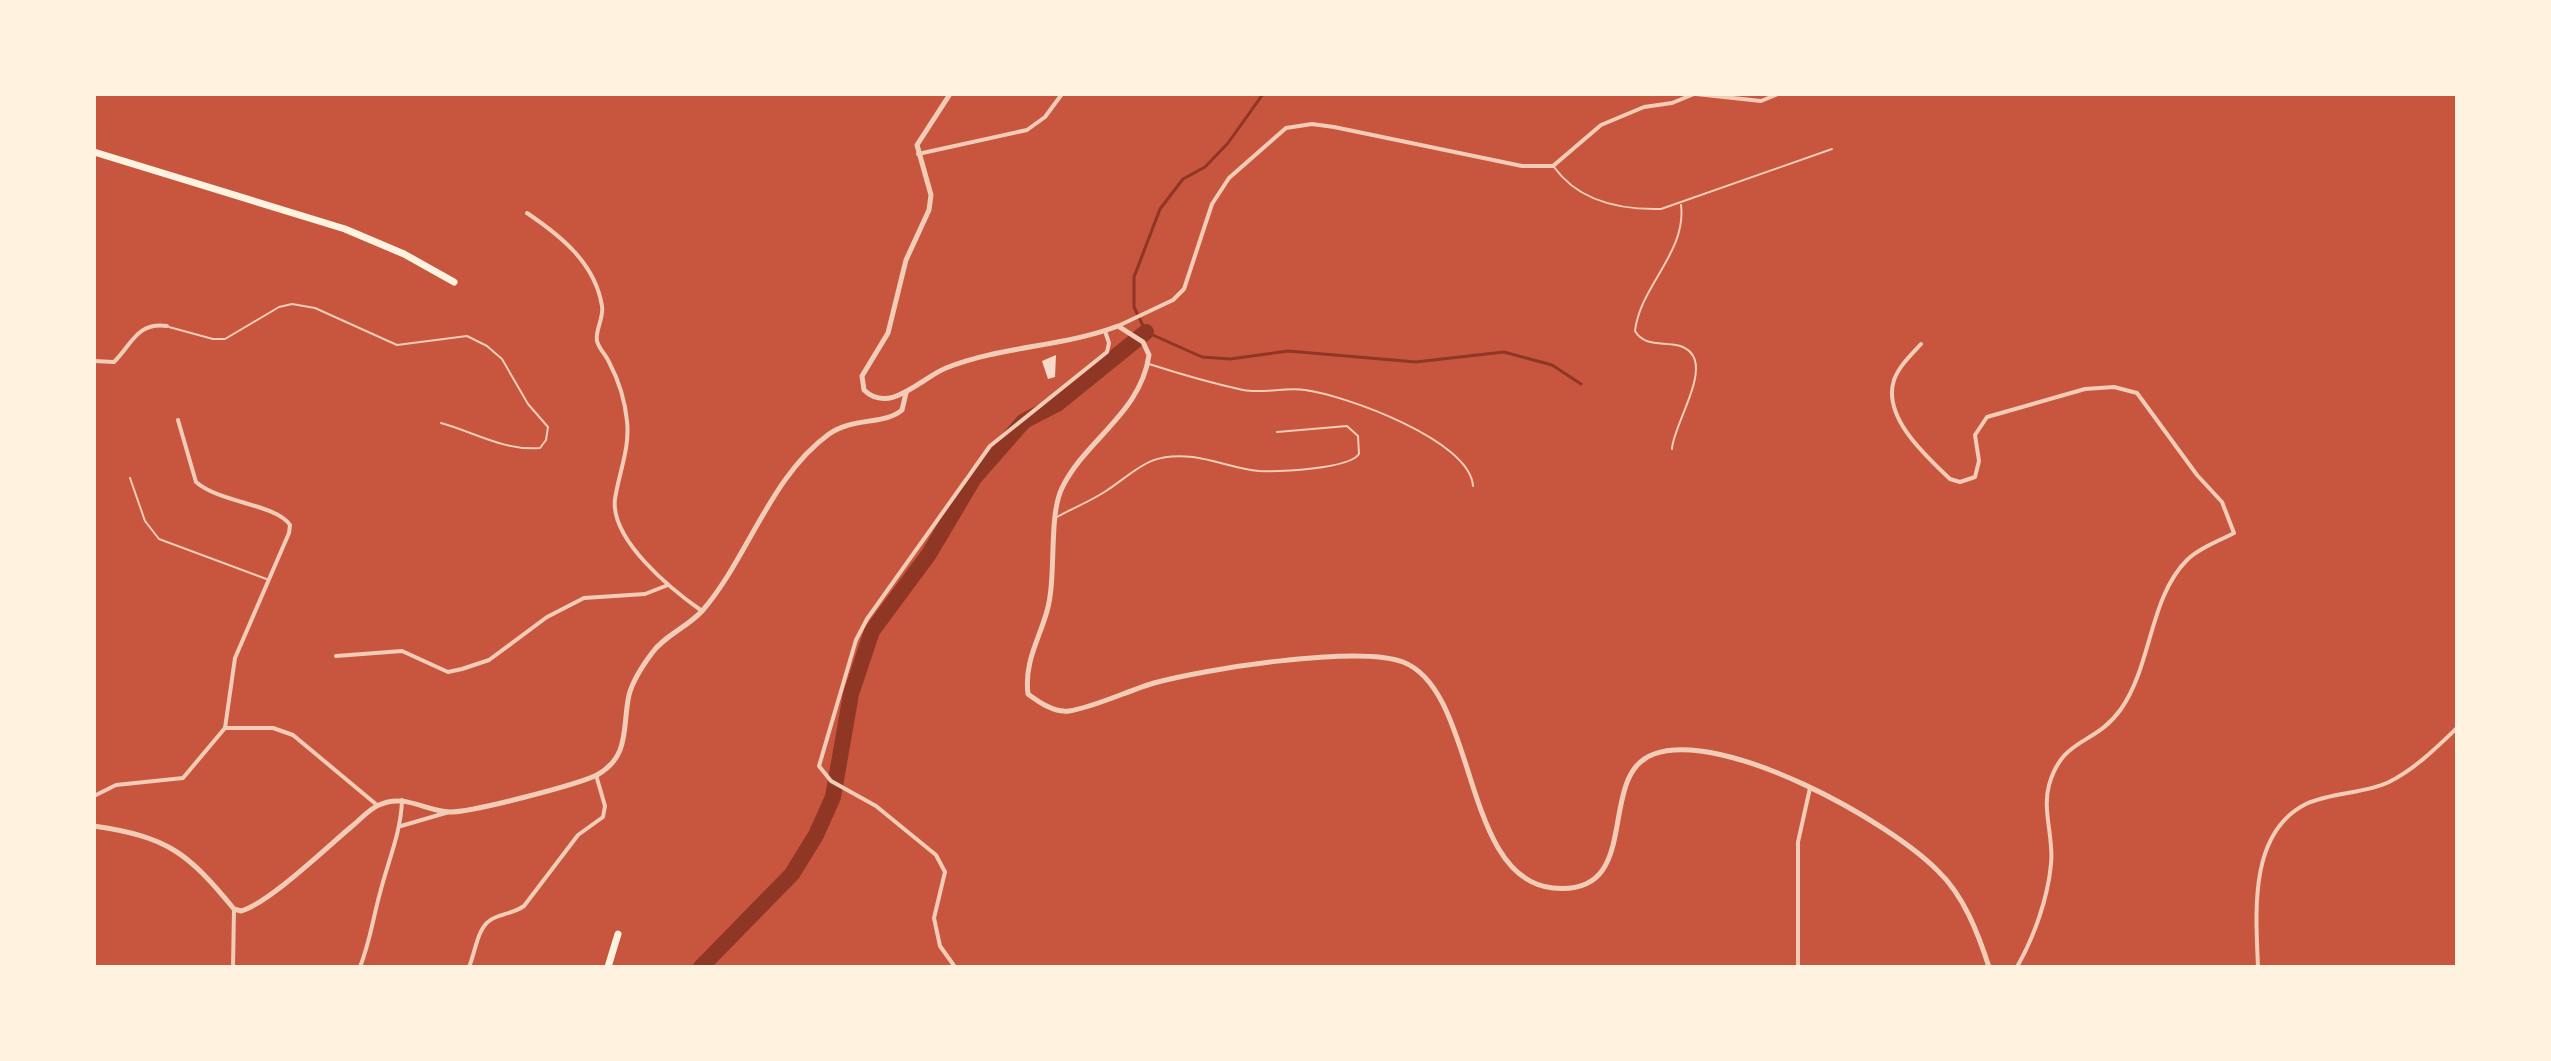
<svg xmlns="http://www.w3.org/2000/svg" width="2551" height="1061" font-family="'Noto Serif',serif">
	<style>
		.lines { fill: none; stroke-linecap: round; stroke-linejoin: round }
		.stream { stroke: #8f3625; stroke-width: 3 }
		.river { stroke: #8f3625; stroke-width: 16 }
		.building { fill: #f7dbc8 }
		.service { stroke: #f1ccb7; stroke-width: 2 }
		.minor { stroke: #f1ccb7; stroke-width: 4 }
		.tertiary { stroke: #f1ccb7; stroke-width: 5 }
		.trunk { stroke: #fff3e0; stroke-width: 7 }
	</style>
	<rect width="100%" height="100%" fill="#c8553d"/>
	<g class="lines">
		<path class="stream" d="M1263 94 1228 143 1205 167 1183 179 1160 209 1134 277V307L1146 332 1202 357 1230 359 1288 351 1416 362 1504 352 1552 365 1581 384"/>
		<path class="river" d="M701 967 792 874 816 835 833 797 851 694 872 631 929 554 974 478 1024 421 1057 404 1146 332"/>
	</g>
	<path class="building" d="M1056 355 1055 377 1048 379 1042 361Z"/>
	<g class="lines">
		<g class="service">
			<path d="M1554 167C1579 202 1620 210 1661 209L1832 149"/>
			<path d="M169 327 213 339H225L279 307 292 304 315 308 397 345 467 336 487 346 502 359 528 404 548 427 546 440 540 448C504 451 474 432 441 423"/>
			<path d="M1149 364C1180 374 1211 383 1243 390 1263 394 1285 387 1305 390 1344 395 1470 440 1473 486"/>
			<path d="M1672 449C1673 426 1709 373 1691 353 1676 336 1647 352 1635 331 1640 286 1687 252 1681 205"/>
			<path d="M130 478 145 521 159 539 269 580"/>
			<path d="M1057 517C1073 508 1091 501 1106 491 1139 469 1149 452 1193 457 1215 460 1237 469 1259 471 1278 472 1349 469 1359 454L1358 436 1347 426 1277 432"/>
		</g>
		<g class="minor">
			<path d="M1696 94 1761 101 1778 94"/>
			<path d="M918 154 1027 130 1045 117 1062 94"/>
			<path d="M527 213C561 236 595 263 602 306 604 318 595 330 597 341 599 349 606 355 609 362 619 381 625 400 627 421 630 449 619 472 615 499 610 540 672 590 702 611"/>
			<path d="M1118 326 1173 300 1184 289 1212 204 1229 178 1286 128 1312 124 1334 127 1522 166H1553L1601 125 1644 107 1672 103 1694 94"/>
			<path d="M1921 344C1911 355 1899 366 1894 380 1882 417 1926 456 1950 479L1960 482 1975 477 1979 461 1975 435 1987 417 2085 389 2114 387 2137 393 2197 475 2222 502 2234 533C2219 541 2199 548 2187 560 2149 598 2152 665 2121 709 2095 746 2063 736 2049 785 2042 811 2054 838 2051 864 2048 898 2034 937 2017 967"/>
			<path d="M94 361 114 362C132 344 137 322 167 326"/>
			<path d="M336 656 402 651 448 672 462 669 489 660 547 617 584 598 645 594 668 585"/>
			<path d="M225 728H273L293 735 377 805"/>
			<path d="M94 796 116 785 183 778 225 728 235 658 289 533 290 525C276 504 220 503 196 482L178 420"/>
			<path d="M401 826 449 812"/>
			<path d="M94 953V954"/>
			<path d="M233 967 234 909"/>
			<path d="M360 967C370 942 373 918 380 893 388 861 401 833 402 800"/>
			<path d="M469 967C476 951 477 925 494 918 505 913 514 913 524 906L578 835 603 817 605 806 596 775"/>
			<path d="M955 967 940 946 934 918 945 872 936 855 876 806 831 781 819 766 856 640 867 619 990 446 1107 352 1109 343 1105 331"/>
			<path d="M1798 967V842L1810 788"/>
			<path d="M2258 967C2256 914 2248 833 2306 804 2332 792 2364 794 2389 782 2415 769 2436 748 2457 728"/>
		</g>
		<g class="tertiary">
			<path d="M950 94 917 145 931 195 929 210 906 260 888 333 862 376 864 390C890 415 921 378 946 368 1001 346 1063 347 1118 326L1143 342 1149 355C1141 413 1085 440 1062 488 1048 517 1057 576 1047 611 1039 640 1024 662 1028 694 1039 702 1054 713 1069 711 1092 708 1130 690 1154 683 1204 669 1358 645 1403 662 1478 691 1461 879 1553 888 1646 897 1594 775 1654 754 1724 729 1889 821 1938 871 1964 896 1978 933 1989 967"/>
			<path d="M94 826C168 837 187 852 234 909L241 911C269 903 326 848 351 827 360 820 369 809 379 805 404 793 425 811 450 812 473 812 576 785 597 775 631 756 622 726 629 695 633 680 643 665 652 653 665 635 688 627 703 610 749 556 770 477 829 434 853 417 885 425 902 410L906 393"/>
		</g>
		<g class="trunk">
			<path d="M94 152 345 229 404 254 454 282"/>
			<path d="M608 967 618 934"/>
		</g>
	</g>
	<rect width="2551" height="1061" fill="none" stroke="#fff3e0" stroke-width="192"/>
</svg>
